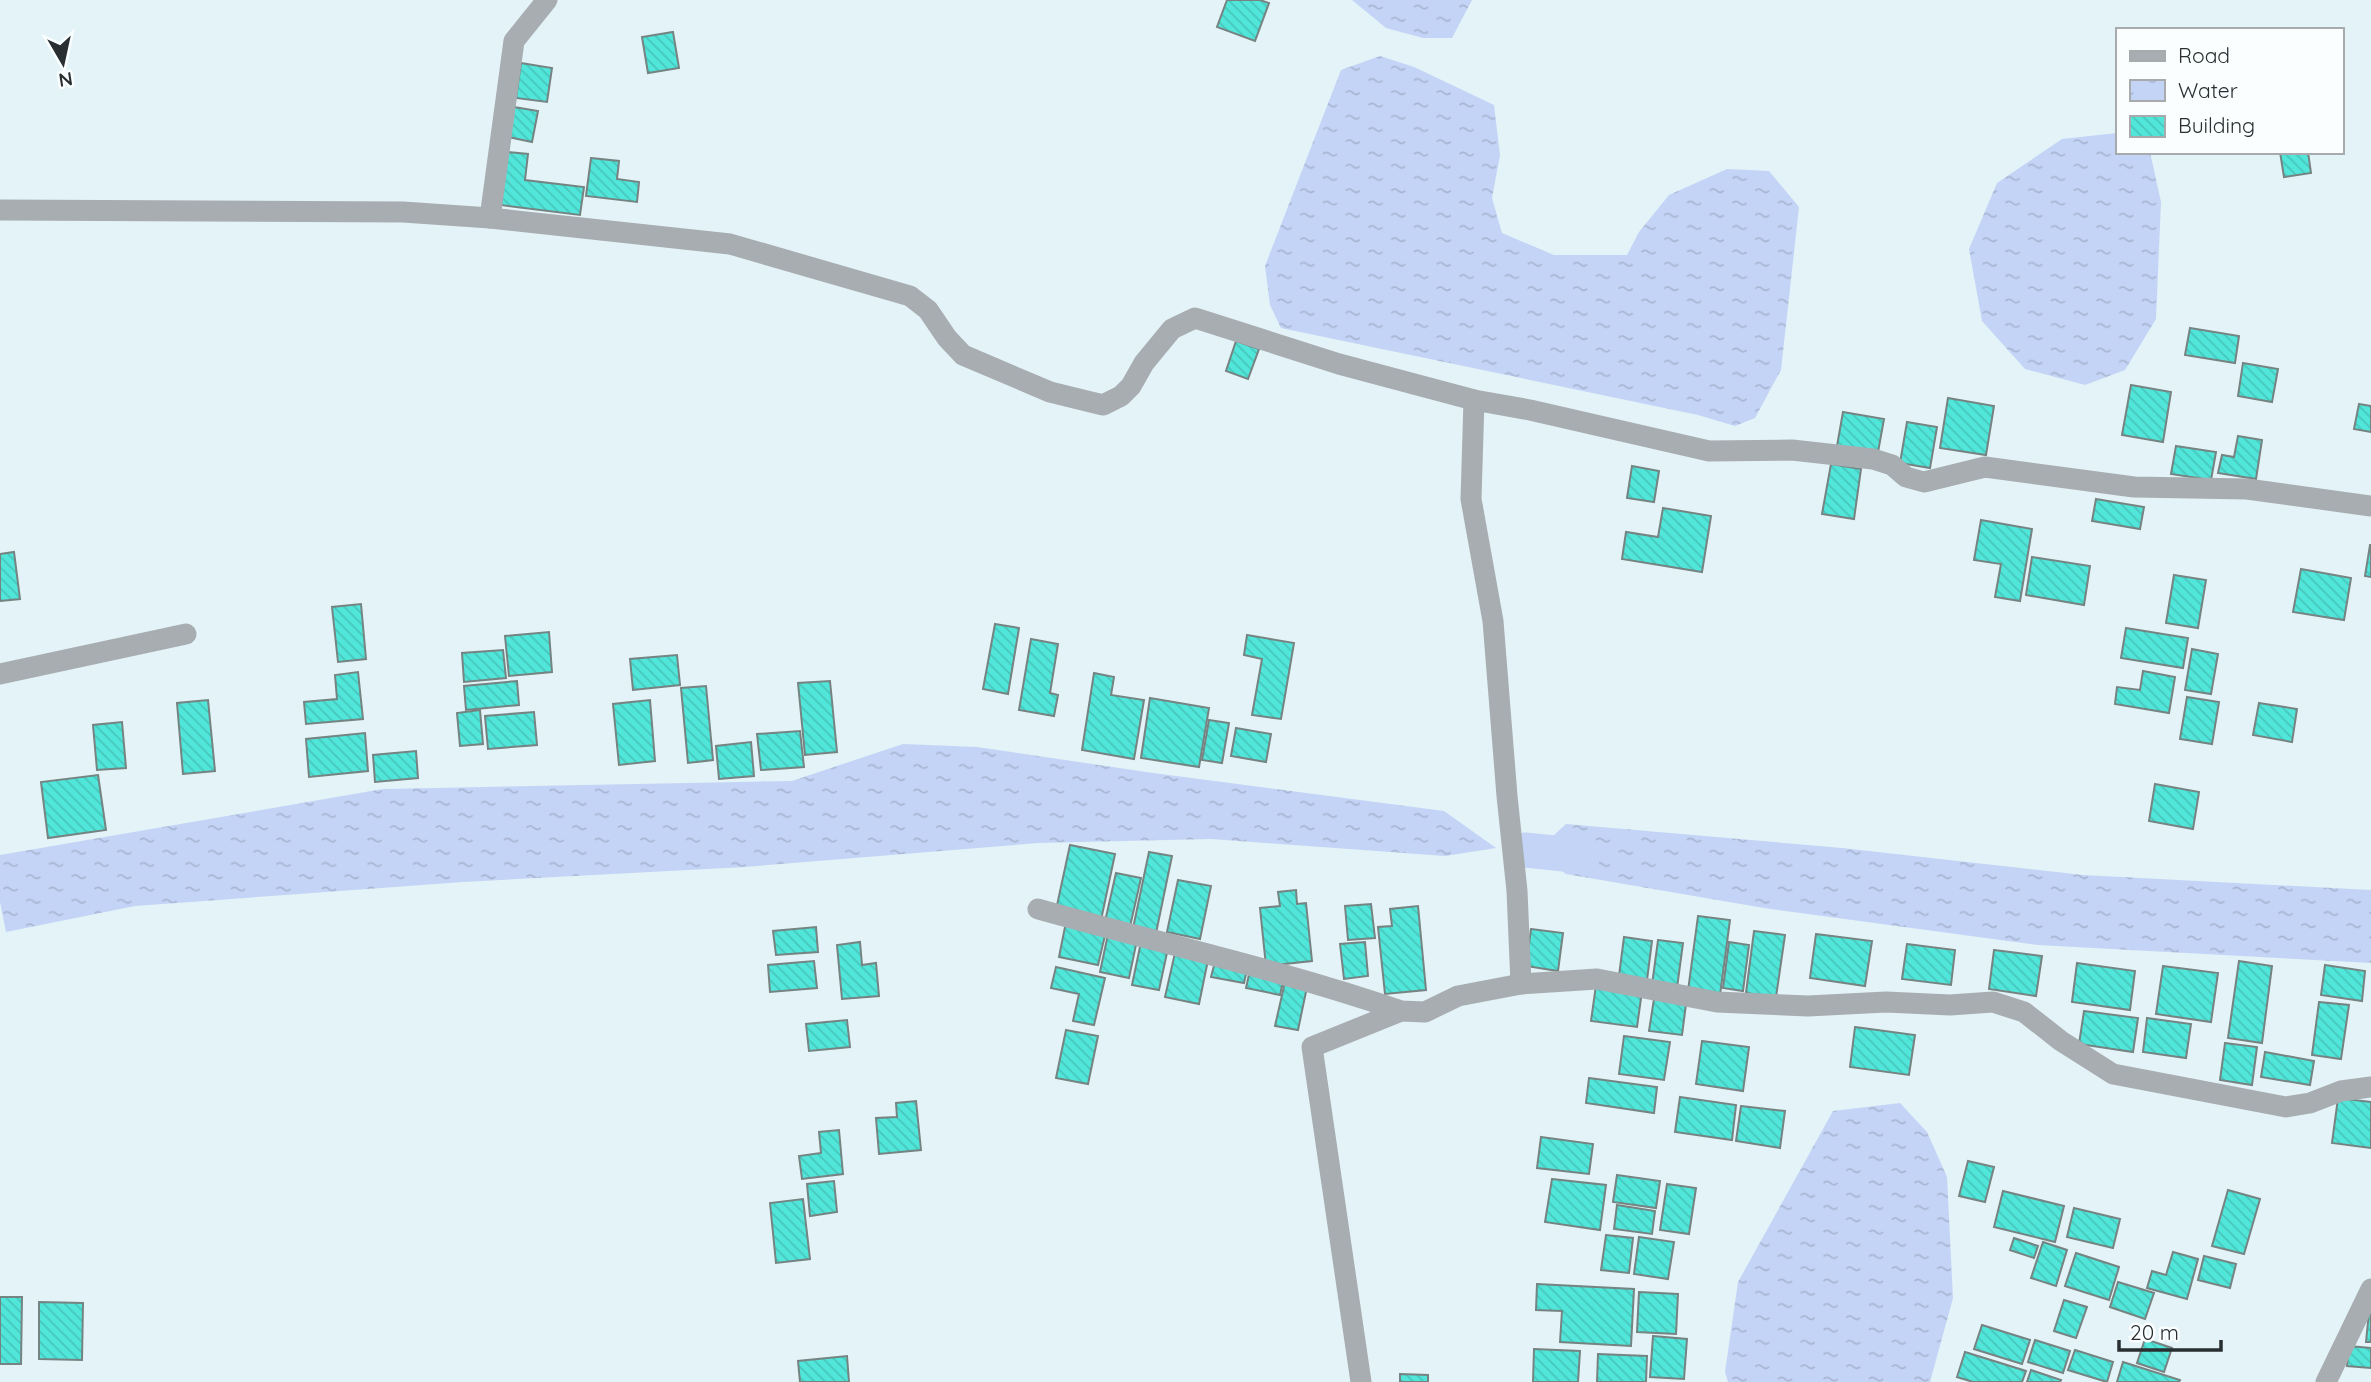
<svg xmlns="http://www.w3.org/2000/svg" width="2371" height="1382" font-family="Quicksand,sans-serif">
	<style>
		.water { fill: url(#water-ripples) }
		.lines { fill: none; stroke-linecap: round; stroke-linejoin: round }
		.canal { stroke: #c4d4f6; stroke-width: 35 }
		.building { fill: url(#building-back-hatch); stroke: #758482; stroke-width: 2 }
		.minor { stroke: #a8adb1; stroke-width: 21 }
	</style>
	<defs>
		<pattern id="water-ripples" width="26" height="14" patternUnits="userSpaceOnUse" patternTransform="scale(1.75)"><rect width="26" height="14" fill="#c4d4f6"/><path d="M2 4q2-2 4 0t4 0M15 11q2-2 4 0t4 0" fill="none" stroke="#a8b6d3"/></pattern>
		<pattern id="building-back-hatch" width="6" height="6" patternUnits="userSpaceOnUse" patternTransform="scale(1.75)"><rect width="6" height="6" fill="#51e6da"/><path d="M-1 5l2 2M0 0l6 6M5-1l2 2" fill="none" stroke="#47c6bc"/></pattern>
	</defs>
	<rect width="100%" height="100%" fill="#e3f3f7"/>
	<g class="water">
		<path d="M1352 0H1472L1452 38H1423L1386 28Z"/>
		<path d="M1380 56 1414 67 1494 105 1500 155 1492 198 1502 233 1554 255H1627L1639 232 1669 195 1727 169 1769 171 1799 207 1781 370 1755 418 1735 426 1698 415 1281 328 1270 305 1265 266 1341 70Z"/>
		<path d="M2117 133V152H2150L2161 202 2156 319 2125 370 2085 385 2025 369 1982 321 1969 249 1997 183 2062 139Z"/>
		<path d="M903 744 977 747 1153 773 1444 811 1496 848 1445 856 1211 839 1038 843 745 867 463 882 135 906 6 932 0 902V855L383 789 792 781Z"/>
		<path d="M1566 824 1842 848 2083 875 2371 890V963L2038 945 1764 908 1566 874 1537 851Z"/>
		<path d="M1900 1103 1927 1132 1947 1177 1953 1298 1930 1382H1728L1725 1372 1738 1282 1833 1111Z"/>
	</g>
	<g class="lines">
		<path class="canal" d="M1525 850 1583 856"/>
	</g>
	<g class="building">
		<path d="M1227 0H1260L1269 3 1255 41 1217 27Z"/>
		<path d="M673 32 679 68 648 73 642 37Z"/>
		<path d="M521 63 552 68 547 102 516 98Z"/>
		<path d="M514 107 538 111 532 142 508 137Z"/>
		<path d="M507 152 528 154 525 180 584 187 580 215 501 205Z"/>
		<path d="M2280 152H2308L2311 173 2284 177Z"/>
		<path d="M591 158 619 161 617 179 639 182 637 202 586 196Z"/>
		<path d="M2190 328 2239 336 2235 363 2185 355Z"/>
		<path d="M1236 341 1259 349 1248 379 1226 371Z"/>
		<path d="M2243 363 2278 369 2272 402 2238 396Z"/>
		<path d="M2131 385 2171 392 2163 442 2122 435Z"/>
		<path d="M1948 398 1994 406 1986 455 1940 448Z"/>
		<path d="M2359 404 2371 406V432L2354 429Z"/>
		<path d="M1843 412 1884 419 1878 452 1837 446Z"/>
		<path d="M1907 422 1937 427 1930 468 1900 463Z"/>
		<path d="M2238 436 2262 440 2256 479 2218 473 2222 455 2234 457Z"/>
		<path d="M2176 446 2216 452 2211 480 2171 474Z"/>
		<path d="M1831 464 1861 469 1854 519 1822 514Z"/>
		<path d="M1632 466 1659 471 1654 502 1627 498Z"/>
		<path d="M2096 499 2144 507 2140 529 2092 521Z"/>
		<path d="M1663 508 1711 516 1702 572 1622 559 1626 532 1658 537Z"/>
		<path d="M1981 520 2032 529 2020 601 1995 597 2001 564 1974 560Z"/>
		<path d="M2370 545H2371V577L2365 576Z"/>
		<path d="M14 552 20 599 0 601V554Z"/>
		<path d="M2032 557 2090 566 2084 605 2026 595Z"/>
		<path d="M2301 569 2351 578 2344 620 2293 612Z"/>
		<path d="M2174 575 2206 580 2198 628 2166 623Z"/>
		<path d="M361 604 366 659 338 662 332 607Z"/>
		<path d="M995 624 1019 628 1008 694 983 689Z"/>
		<path d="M2126 628 2188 638 2183 668 2121 658Z"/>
		<path d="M549 632 552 672 509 676 505 636Z"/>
		<path d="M1247 635 1294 643 1281 719 1252 715 1262 659 1244 655Z"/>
		<path d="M1031 639 1058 644 1050 693 1058 695 1054 716 1019 710Z"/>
		<path d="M2192 649 2218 654 2211 694 2185 690Z"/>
		<path d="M503 650 506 678 464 682 462 653Z"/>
		<path d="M677 655 680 685 633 690 630 659Z"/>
		<path d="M2143 671 2175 677 2169 713 2115 704 2117 687 2140 690Z"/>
		<path d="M358 672 363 719 306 724 304 702 337 699 335 675Z"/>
		<path d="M1094 673 1114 677 1111 695 1144 700 1134 759 1082 750Z"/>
		<path d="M517 681 519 705 466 710 464 686Z"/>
		<path d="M830 681 837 752 805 755 798 683Z"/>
		<path d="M706 686 713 760 688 763 681 688Z"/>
		<path d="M2187 697 2219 702 2212 744 2180 739Z"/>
		<path d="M1150 698 1209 708 1199 767 1141 758Z"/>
		<path d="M208 700 215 771 183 774 177 703Z"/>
		<path d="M650 700 655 761 619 765 613 704Z"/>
		<path d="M2259 703 2297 709 2292 742 2253 735Z"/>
		<path d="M480 710 483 744 460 746 457 713Z"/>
		<path d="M534 712 537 745 488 749 485 716Z"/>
		<path d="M1209 720 1229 723 1222 763 1202 760Z"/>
		<path d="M122 722 126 768 97 770 93 725Z"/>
		<path d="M1236 728 1271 734 1266 762 1231 756Z"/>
		<path d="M800 731 804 767 761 770 757 734Z"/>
		<path d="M365 733 368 771 309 777 306 739Z"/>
		<path d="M751 742 754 776 719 779 716 746Z"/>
		<path d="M416 751 418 778 375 782 373 755Z"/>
		<path d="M98 775 106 830 48 838 41 782Z"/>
		<path d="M2155 784 2199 792 2193 829 2149 821Z"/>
		<path d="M1070 845 1115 854 1101 920 1056 910Z"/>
		<path d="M1149 852 1172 856 1155 938 1132 933Z"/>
		<path d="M1116 873 1141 878 1129 931 1104 926Z"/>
		<path d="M1178 880 1211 886 1200 939 1167 932Z"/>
		<path d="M1296 890 1297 904 1306 903 1312 961 1266 966 1260 908 1280 906 1278 892Z"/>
		<path d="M1371 904 1375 938 1348 940 1345 906Z"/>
		<path d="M1418 906 1426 990 1385 994 1378 927 1392 926 1390 909Z"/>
		<path d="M1698 916 1730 920 1720 995 1688 991Z"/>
		<path d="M1066 922 1106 931 1098 965 1059 957Z"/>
		<path d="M816 927 818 952 776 955 773 931Z"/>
		<path d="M1531 929 1563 933 1558 971 1526 966Z"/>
		<path d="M1754 931 1785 935 1776 997 1746 993Z"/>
		<path d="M1108 934 1137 940 1129 978 1100 972Z"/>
		<path d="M1816 934 1872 941 1865 986 1810 978Z"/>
		<path d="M1624 937 1652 941 1647 980 1619 976Z"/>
		<path d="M1658 940 1683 943 1677 988 1652 985Z"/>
		<path d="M860 942 862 965 876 963 879 996 842 999 837 945Z"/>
		<path d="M1141 942 1168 948 1159 990 1132 985Z"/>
		<path d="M1365 942 1368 976 1344 979 1340 944Z"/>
		<path d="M1729 942 1749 945 1743 991 1723 988Z"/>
		<path d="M1907 944 1955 950 1951 985 1902 979Z"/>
		<path d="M1994 950 2042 956 2036 996 1989 989Z"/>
		<path d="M1175 953 1208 960 1199 1004 1165 997Z"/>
		<path d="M814 961 817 988 770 992 768 965Z"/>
		<path d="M2239 961 2272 966 2262 1043 2228 1038Z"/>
		<path d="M1215 962 1247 969 1244 983 1211 977Z"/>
		<path d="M2077 963 2135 971 2130 1010 2072 1002Z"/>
		<path d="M2325 965 2365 971 2362 1001 2321 995Z"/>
		<path d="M2163 966 2218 973 2211 1022 2156 1014Z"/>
		<path d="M1056 967 1105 978 1094 1025 1073 1021 1079 994 1051 988Z"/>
		<path d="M1250 970 1284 977 1280 995 1246 988Z"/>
		<path d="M1285 982 1307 987 1298 1030 1275 1026Z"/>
		<path d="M1596 985 1642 991 1637 1027 1591 1021Z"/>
		<path d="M1654 999 1686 1004 1682 1035 1649 1031Z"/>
		<path d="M2319 1002 2349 1005 2341 1059 2312 1055Z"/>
		<path d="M2084 1011 2138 1018 2133 1052 2079 1044Z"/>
		<path d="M2147 1018 2191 1024 2186 1058 2143 1052Z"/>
		<path d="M847 1020 850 1047 809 1051 806 1024Z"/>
		<path d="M1855 1027 1915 1035 1909 1075 1850 1067Z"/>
		<path d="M1066 1030 1098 1036 1088 1084 1056 1078Z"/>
		<path d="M1624 1036 1670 1042 1664 1080 1619 1074Z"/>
		<path d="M1702 1041 1749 1047 1743 1091 1696 1084Z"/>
		<path d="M2225 1043 2257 1047 2252 1085 2220 1080Z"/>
		<path d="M2265 1052 2314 1061 2310 1085 2261 1077Z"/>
		<path d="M1589 1078 1657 1087 1654 1113 1586 1103Z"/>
		<path d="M1680 1097 1736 1105 1732 1140 1675 1132Z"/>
		<path d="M2338 1098 2371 1102V1148L2332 1143Z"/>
		<path d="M916 1101 921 1150 879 1154 876 1118 897 1117 896 1103Z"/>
		<path d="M1741 1106 1785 1111 1780 1148 1736 1141Z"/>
		<path d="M839 1130 843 1174 802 1179 799 1156 821 1153 819 1132Z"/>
		<path d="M1541 1137 1593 1144 1589 1174 1537 1168Z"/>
		<path d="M1968 1161 1994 1167 1985 1202 1959 1196Z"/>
		<path d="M1617 1175 1660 1181 1656 1208 1613 1202Z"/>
		<path d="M1552 1179 1606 1185 1600 1230 1545 1222Z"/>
		<path d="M834 1181 837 1212 810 1216 807 1184Z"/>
		<path d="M1667 1184 1696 1188 1689 1234 1660 1230Z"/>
		<path d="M2228 1190 2260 1199 2244 1254 2212 1246Z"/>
		<path d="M2003 1191 2064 1206 2055 1242 1994 1227Z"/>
		<path d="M803 1199 810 1259 776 1263 770 1203Z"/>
		<path d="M1617 1205 1655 1211 1652 1234 1614 1229Z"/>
		<path d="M2074 1208 2120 1219 2113 1248 2067 1237Z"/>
		<path d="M1606 1235 1633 1238 1629 1273 1601 1270Z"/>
		<path d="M1639 1237 1674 1242 1668 1279 1634 1274Z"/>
		<path d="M2014 1238 2038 1246 2034 1258 2010 1250Z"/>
		<path d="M2043 1242 2067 1250 2056 1286 2031 1278Z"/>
		<path d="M2173 1252 2198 1259 2187 1299 2147 1288 2152 1271 2166 1275Z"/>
		<path d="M2076 1253 2119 1267 2109 1300 2065 1286Z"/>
		<path d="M2204 1256 2236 1264 2230 1288 2198 1280Z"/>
		<path d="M2118 1282 2154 1293 2145 1319 2110 1307Z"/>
		<path d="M1537 1284 1634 1289 1631 1346 1560 1342 1562 1311 1536 1310Z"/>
		<path d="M1639 1292 1678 1294 1676 1334 1637 1332Z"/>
		<path d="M0 1297H22L21 1364H0Z"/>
		<path d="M2064 1300 2087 1307 2076 1338 2054 1331Z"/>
		<path d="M39 1302 83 1303 82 1360 39 1359Z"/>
		<path d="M2369 1312 2371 1313V1342H2366Z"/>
		<path d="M1982 1325 2030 1340 2022 1364 1974 1349Z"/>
		<path d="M1653 1336 1687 1339 1684 1379 1650 1377Z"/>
		<path d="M2145 1339 2172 1348 2164 1372 2137 1363Z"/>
		<path d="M2035 1340 2070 1351 2063 1373 2028 1362Z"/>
		<path d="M2349 1346 2371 1348V1368L2347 1366Z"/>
		<path d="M1534 1349 1580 1351 1578 1382H1533Z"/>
		<path d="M2075 1350 2113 1362 2107 1382 2068 1370Z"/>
		<path d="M1965 1352 2026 1371 2022 1382H1973L1957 1377Z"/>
		<path d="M1598 1354 1647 1356 1646 1382H1597Z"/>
		<path d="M847 1356 849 1382H800L798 1361Z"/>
		<path d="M2123 1362 2180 1380 2179 1382H2117Z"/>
		<path d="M2031 1370 2061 1380 2060 1382H2027Z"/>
		<path d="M1400 1374 1428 1375V1382H1400Z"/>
	</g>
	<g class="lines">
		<g class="minor">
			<path d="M0 210 403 212 490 218 730 244 910 296 928 310 947 338 963 355 1050 392 1103 405 1121 396 1131 386 1144 363 1172 329 1195 318 1339 364 1474 400 1530 410 1709 451 1792 450 1873 459 1892 465 1906 477 1924 482 1985 467 2134 487 2247 489 2371 506"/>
			<path d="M490 218 514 41 547 0"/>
			<path d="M1474 400 1471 499 1493 621 1507 796 1517 891 1521 984"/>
			<path d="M0 674 186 634"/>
			<path d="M1038 909C1159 943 1282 970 1401 1011L1425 1012 1458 996 1521 984 1597 979 1717 1002 1808 1006 1886 1002 1950 1005 1993 1002 2024 1012 2061 1041 2113 1074 2286 1107 2310 1103 2341 1091 2371 1087"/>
			<path d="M1361 1382 1312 1047 1401 1011"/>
			<path d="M2326 1382 2371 1289"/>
		</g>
	</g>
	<rect x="2116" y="28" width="228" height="126" fill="#fbfeff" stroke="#a7abad" stroke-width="2"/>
	<rect x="2130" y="51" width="35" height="10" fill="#a8adb1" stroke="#a7abad" stroke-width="2"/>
	<text x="2178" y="63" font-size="21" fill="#292f31">Road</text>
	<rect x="2130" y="80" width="35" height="21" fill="url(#water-ripples)" stroke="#a7abad" stroke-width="2"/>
	<text x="2178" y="98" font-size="21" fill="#292f31">Water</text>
	<rect x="2130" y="116" width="35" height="21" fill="url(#building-back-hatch)" stroke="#a7abad" stroke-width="2"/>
	<text x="2178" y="133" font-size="21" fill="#292f31">Building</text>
	<g transform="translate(63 63) rotate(171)" stroke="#fbfeff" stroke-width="5" paint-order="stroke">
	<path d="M0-5L12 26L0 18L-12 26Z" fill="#292f31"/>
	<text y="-10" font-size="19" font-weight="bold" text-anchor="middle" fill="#292f31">N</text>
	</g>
	<path d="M2119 1340v10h102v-10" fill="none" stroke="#292f31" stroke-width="3.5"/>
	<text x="2130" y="1340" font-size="21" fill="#292f31" stroke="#fbfeff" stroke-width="5" paint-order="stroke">20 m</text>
</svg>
